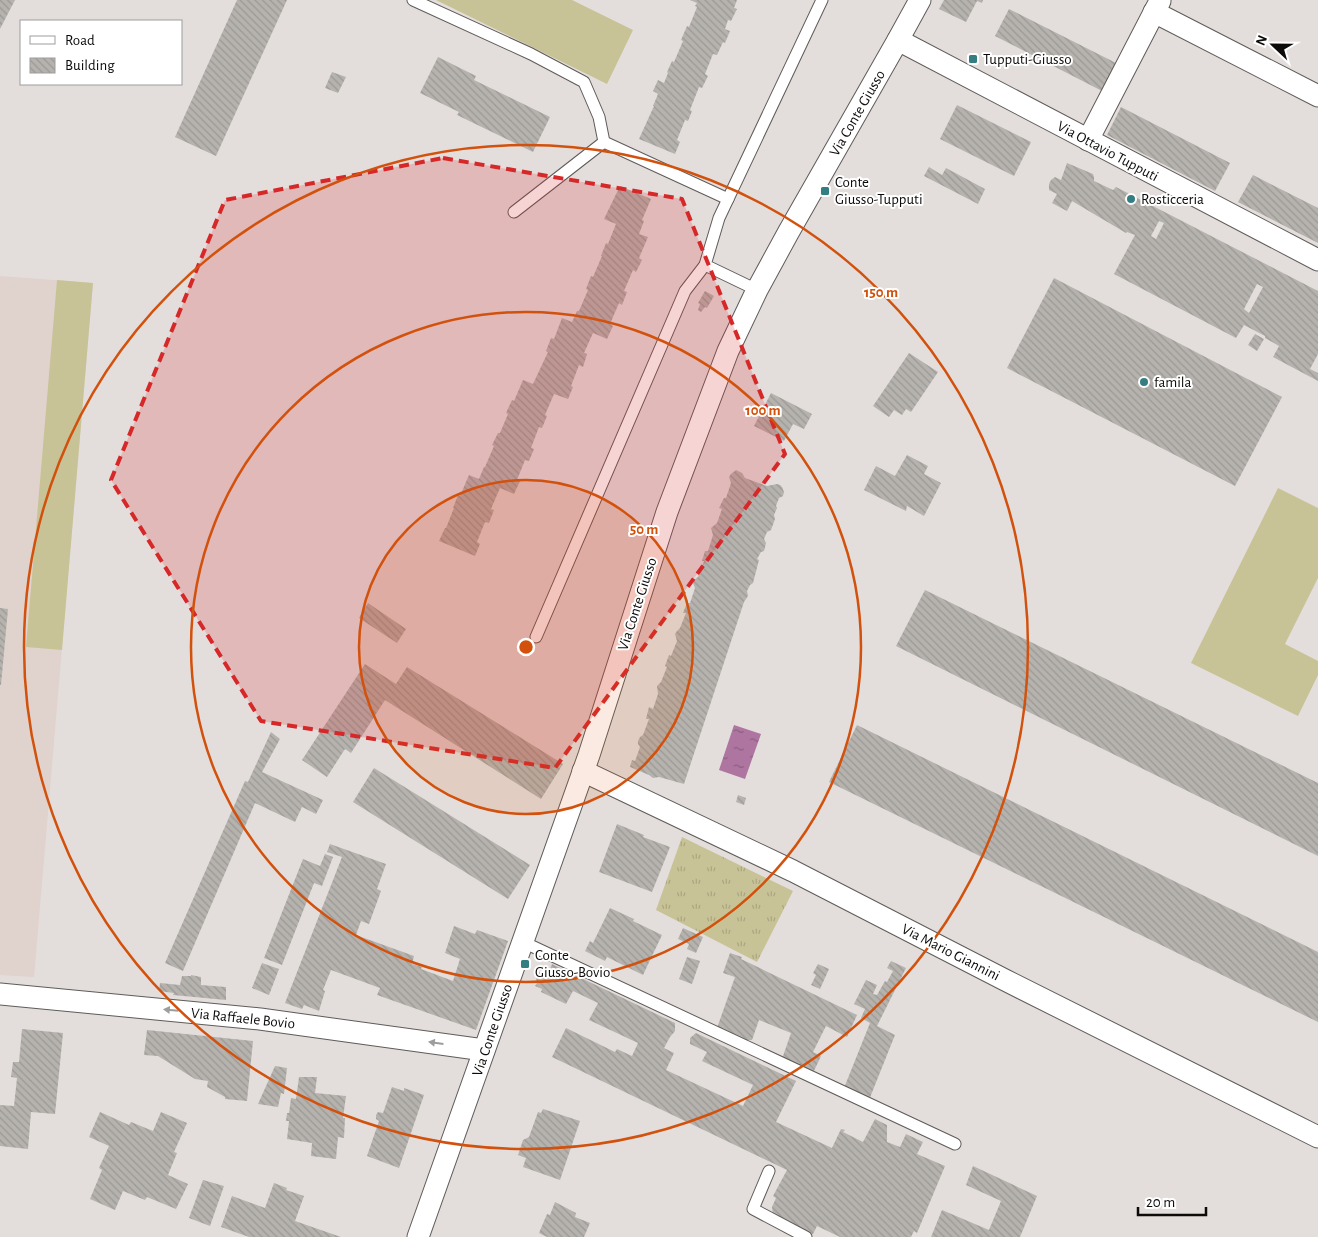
<svg xmlns="http://www.w3.org/2000/svg" width="1318" height="1237" font-family="'Alegreya Sans',sans-serif">
	<style>
		.built { fill: #e0d2cd }
		.grass { fill: url(#grass-tufts) }
		.pitch { fill: #c8c396 }
		.water { fill: url(#water-ripples) }
		.building { fill: url(#building-back-hatch); fill-rule: evenodd }
		.lines { fill: none; stroke-linecap: round; stroke-linejoin: round }
		.service-casing { stroke: #5f5b59; stroke-width: 13 }
		.minor-casing { stroke: #5f5b59; stroke-width: 23 }
		.service { stroke: #fff; stroke-width: 11 }
		.minor { stroke: #fff; stroke-width: 21 }
		.oneway { fill: #9e9d9d }
		.marked { fill: #d62828; fill-opacity: 0.2; stroke: #d62828; stroke-width: 4; stroke-dasharray: 10 6; stroke-linejoin: round }
		.ring { fill: none; stroke: #d2510c; stroke-width: 2.5 }
		.poi-dot { fill: #347d80; stroke: #fff; stroke-width: 2 }
		.labels { text-anchor: middle; stroke-width: 4; stroke-linejoin: round; paint-order: stroke }
		.poi-label { font-size: 15px; fill: #0d0b0a; stroke: #fff; text-anchor: start }
		.street-label { font-size: 15px; fill: #0d0b0a; stroke: #fff }
		.centre { fill: #d2510c; stroke: #fff; stroke-width: 2.5 }
		.ring-label { font-size: 15px; text-anchor: middle; font-weight: bold; fill: #d2510c; stroke: #fff; stroke-width: 4; stroke-linejoin: round; paint-order: stroke }
	</style>
	<defs>
		<pattern id="grass-tufts" width="24" height="20" patternUnits="userSpaceOnUse" patternTransform="scale(1.25)"><rect width="24" height="20" fill="#c8c396"/><path d="M3 7l-1-3M5 7V3M7 7l1-3M15 17l-1-3M17 17v-4M19 17l1-3" fill="none" stroke="#aba680"/></pattern>
		<pattern id="water-ripples" width="26" height="14" patternUnits="userSpaceOnUse" patternTransform="scale(1.25)"><rect width="26" height="14" fill="#ae75a0"/><path d="M2 4q2-2 4 0t4 0M15 11q2-2 4 0t4 0" fill="none" stroke="#8c5e81"/></pattern>
		<pattern id="building-back-hatch" width="6" height="6" patternUnits="userSpaceOnUse" patternTransform="scale(1.25)"><rect width="6" height="6" fill="#b6b3af"/><path d="M-1 5l2 2M0 0l6 6M5-1l2 2" fill="none" stroke="#9b9995"/></pattern>
	</defs>
	<rect width="100%" height="100%" fill="#e3dedc"/>
	<path class="built" d="M0 276 93 283 34 977 0 975Z"/>
	<path class="grass" d="M682 837 793 891 757 962 656 910Z"/>
	<g class="pitch">
		<path d="M436 0H572L633 30 607 84Z"/>
		<path d="M57 280 93 283 62 650 26 647Z"/>
		<path d="M1278 488 1318 508V578L1285 644 1318 661V675L1298 716 1191 663Z"/>
	</g>
	<path class="water" d="M734 725 761 734 745 779 719 770Z"/>
	<g class="building">
		<path d="M0 0H15L0 29Z"/>
		<path d="M237 0H287L216 156 175 137Z"/>
		<path d="M690 0H737L734 8 737 9 731 21 728 20 725 29 730 31 725 43 723 42 717 55 713 54 705 74 708 76 702 88 699 87 690 110 692 111 688 121 685 120 677 140 680 142 675 154 639 139 654 106H653L658 94 653 91 658 80 664 83 668 73 667 72 672 61 674 62 683 41 681 40 687 26 689 27 697 7 695 6 697 3Z"/>
		<path d="M944 0H983L982 3 977 1 966 22 939 9Z"/>
		<path d="M1009 9 1116 63 1102 91 995 36Z"/>
		<path d="M438 57 476 76 474 80 550 117 533 152 457 115 459 112 420 93Z"/>
		<path d="M332 72 346 77 338 93 325 88Z"/>
		<path d="M957 105 1031 142 1014 176 940 139Z"/>
		<path d="M1121 107 1230 163 1215 191 1107 135Z"/>
		<path d="M1067 163 1093 174 1094 177V181L1113 190 1116 187 1318 291V354L1310 369 1318 373V381L1273 357 1279 346 1265 338V336L1244 325 1236 338 1114 274 1135 235 1127 232 1126 233 1072 201 1067 211 1052 203 1057 194 1049 190V184L1051 180 1055 177 1061 180ZM1159 221 1164 223 1156 239 1151 236ZM1257 284 1263 287 1249 313 1244 309Z"/>
		<path d="M929 167 942 175 946 168 985 189 978 204 924 176Z"/>
		<path d="M1253 175 1318 208V243L1238 202Z"/>
		<path d="M620 186 651 199 642 220 644 221 639 234 648 237 639 258 642 260 636 272 633 270 624 291 627 292 622 305 619 303 610 324 613 326 607 339 593 333 584 353 587 354 583 367 579 365 571 386 573 387 568 399 554 394 545 415 547 416 542 428 539 427 531 448 534 449 529 461 525 460 517 480 520 481 514 494 500 488 491 509 494 510 489 523 485 522 477 542 480 544 475 556 439 541 445 528H446L454 508H453L458 495 460 496 469 475 479 479 484 467H485L494 446 492 445 498 433H500L508 414 506 413 512 400 514 401 523 380 533 384 548 352 546 351 551 338 554 339 562 318 572 322 577 311H579L588 290 586 289 591 276 593 277 602 256H601L606 243 608 244 616 224 604 219Z"/>
		<path d="M1054 278 1282 397 1235 486 1007 368Z"/>
		<path d="M705 291 714 296 707 308 705 307 701 312 698 310 700 304 698 303Z"/>
		<path d="M1255 334 1264 339 1257 351 1248 345Z"/>
		<path d="M909 353 938 372 911 412 906 409 902 415 894 410 889 417 873 406Z"/>
		<path d="M771 393 812 414 804 429 793 424 784 441 754 426Z"/>
		<path d="M907 455 928 466 924 474 941 483 924 516 907 506 906 511 864 490 876 466 895 476Z"/>
		<path d="M736 470 742 473 745 478 767 486 777 484 780 485 782 487 784 492 783 496 779 498 776 506 777 508 774 515 775 519 771 530 767 532 764 539 766 543 764 551 761 552 757 559 759 560 753 583 750 585 747 591 748 596 744 602 684 784 659 777 653 778 649 775 630 767 632 760 635 761 640 747 638 744V741L640 737 643 735 649 719H646L649 707 653 709 658 694 657 686 661 682 667 667 665 666 669 655 671 656 677 641 675 634 677 631 680 628 686 613H683L687 603H690L695 588 693 583 694 580 698 577 704 561H702L705 551H708L713 535 711 528 717 523 722 509 719 508 724 498H726L731 483 729 477 731 474Z"/>
		<path d="M925 590 1318 783V856L896 646Z"/>
		<path d="M368 603 406 629 397 643 359 618Z"/>
		<path d="M0 608 8 609 1 685H0Z"/>
		<path d="M365 664 396 684 407 667 563 764 541 799 385 700 351 753 345 749 327 777 302 760Z"/>
		<path d="M857 725 1318 952V1022L829 782Z"/>
		<path d="M271 732 280 739 262 772 323 800 316 814 302 807 295 822 255 803 183 971 165 963 245 781 248 782Z"/>
		<path d="M374 768 530 865 508 899 353 802Z"/>
		<path d="M738 795 746 798 744 805 736 802Z"/>
		<path d="M617 824 644 835 643 837 670 847 652 892 599 872Z"/>
		<path d="M330 844 386 864 377 889 381 891 369 924 361 921 356 935 414 956 412 964 422 967 421 969 453 981 460 959 445 953 454 926 475 934 477 930 508 941 476 1030 377 995 380 988 331 970 323 990 325 991 319 1011 304 1005 302 1009 285 1003 342 857 327 852Z"/>
		<path d="M325 854 333 857 322 886 314 883 282 965 264 958 303 859 320 866Z"/>
		<path d="M610 908 634 919 633 921 662 935 643 975 607 957 605 961 585 951 590 941 593 943Z"/>
		<path d="M683 928 703 937 696 953 687 949 689 944 678 939Z"/>
		<path d="M730 953 742 957 741 959 857 1015 847 1037 826 1026 813 1052 821 1056 813 1073 782 1059 791 1033 759 1020 752 1040H743L717 1028 735 977 723 973Z"/>
		<path d="M687 957 700 961 692 984 679 979Z"/>
		<path d="M891 961 906 968 877 1026 895 1035 869 1100 844 1088 870 1023 861 1018 865 1009 854 1004 866 980 877 985 873 994 877 995 885 981 887 982 893 971 887 968Z"/>
		<path d="M262 963 279 969 269 995 252 988Z"/>
		<path d="M552 964 675 1023V1031L670 1037 664 1048 674 1053 666 1070 743 1106 753 1085 702 1061 707 1052 690 1044V1038L696 1033 796 1081 776 1122 832 1148 841 1129 845 1130 843 1132 863 1142 875 1119 887 1125V1142L900 1147 906 1134 923 1142 917 1154 945 1166 917 1233 914 1231 911 1237H840L817 1226 813 1234 809 1236 773 1215 772 1207 776 1198 773 1196 787 1170 552 1057 566 1028 615 1052 617 1049 632 1056 638 1043 589 1020 598 1003 573 991 566 1004 541 992 542 989 535 986 537 983H535L539 972 547 976Z"/>
		<path d="M818 964 829 969 820 989 811 985 816 975 813 973Z"/>
		<path d="M191 975 201 977V985L226 987V1000L173 995 174 993 159 991 160 983 180 985 182 976H191Z"/>
		<path d="M22 1029 63 1033 55 1114 31 1112 28 1149 0 1146V1105L14 1106 17 1078 11 1077 13 1062H19Z"/>
		<path d="M147 1030 253 1041 247 1101 225 1099V1097L207 1087 208 1081 195 1079 158 1056 144 1055Z"/>
		<path d="M275 1066 287 1068 284 1094 281 1093 278 1107 258 1104Z"/>
		<path d="M299 1077H317L315 1093 346 1096 343 1118H345L344 1138 338 1137 336 1159 311 1156 312 1143 287 1139 289 1121H286L287 1113H289L291 1098 296 1099Z"/>
		<path d="M392 1087 404 1091V1088L424 1095 399 1168 367 1156 379 1121 376 1119V1115L378 1112 383 1113Z"/>
		<path d="M543 1109 580 1121 560 1180 523 1167 526 1158 518 1155 523 1140 529 1137 538 1112 541 1113Z"/>
		<path d="M100 1112 129 1125 131 1122 153 1131 161 1112 187 1123 174 1152 177 1153 168 1175 188 1184 176 1209 147 1197 145 1200 123 1191 115 1210 90 1199 102 1170 99 1168 109 1146 89 1137Z"/>
		<path d="M973 1166 1037 1196 1020 1237H931L942 1210 989 1230 1001 1201 966 1185Z"/>
		<path d="M203 1180 224 1186 210 1226 189 1218Z"/>
		<path d="M274 1183 287 1188 286 1190 304 1196 295 1221 341 1237H249L221 1227 232 1196 265 1208Z"/>
		<path d="M555 1202 576 1213 575 1217 590 1223 584 1237H547L539 1233 547 1214 550 1215Z"/>
	</g>
	<g class="lines">
		<defs>
			<g id="service">
				<path d="M413 0 531 54 584 82 599 117 604 142 728 199"/>
				<path d="M514 212 604 142"/>
				<path d="M757 290 705 265 719 218 822 0"/>
				<path d="M536 637 685 291 705 265"/>
				<path d="M523 942 955 1144"/>
				<path d="M769 1171 753 1209 806 1237"/>
			</g>
			<g id="minor">
				<path d="M1154 12 1318 96"/>
				<path d="M898 40 1318 260"/>
				<path d="M1088 140 1160 1"/>
				<path d="M583 771 793 871 1005 980 1318 1137"/>
				<path d="M0 994 260 1019 484 1050"/>
				<path d="M418 1237 589 755 667 512 728 351 757 290 788 233 898 40 920 0"/>
			</g>
		</defs>
		<use href="#service" class="service-casing"/>
		<use href="#minor" class="minor-casing"/>
		<use href="#service" class="service"/>
		<use href="#minor" class="minor"/>
	</g>
	<defs><path id="oneway-solid" d="M-6-.8H1V-3.2L6.5 0L1 3.2V.8H-6Z" transform="scale(1.25)"/></defs>
	<g class="oneway">
		<use href="#oneway-solid" transform="translate(171 1010) rotate(-175)"/>
		<use href="#oneway-solid" transform="translate(436 1043) rotate(-172)"/>
	</g>
	<path class="marked" d="M443 158 682 199 785 454 555 768 261 721 111 480 225 200Z"/>
	<circle cx="526" cy="647" r="167" fill="#d2510c" fill-opacity=".12"/>
	<g class="ring">
		<circle cx="526" cy="647" r="167"/>
		<circle cx="526" cy="647" r="335"/>
		<circle cx="526" cy="647" r="502"/>
	</g>
	<g class="poi-dot">
		<rect x="968" y="54" width="10" height="10" rx="2.5"/>
		<rect x="820" y="186" width="10" height="10" rx="2.5"/>
		<circle cx="1131" cy="199" r="5"/>
		<circle cx="1144" cy="382" r="5"/>
		<rect x="520" y="959" width="10" height="10" rx="2.5"/>
	</g>
	<g class="labels">
		<g class="poi-label">
			<text x="983" y="64">Tupputi-Giusso</text>
			<text x="835" y="187">Conte<tspan x="835" dy="17">Giusso-Tupputi</tspan></text>
			<text x="1141" y="204">Rosticceria</text>
			<text x="1154" y="387">famila</text>
			<text x="535" y="960">Conte<tspan x="535" dy="17">Giusso-Bovio</tspan></text>
		</g>
		<g class="street-label">
			<text transform="translate(857 113) rotate(-60)" y="5">Via Conte Giusso</text>
			<text transform="translate(1108 151) rotate(28)" y="5">Via Ottavio Tupputi</text>
			<text transform="translate(637 604) rotate(-72)" y="5">Via Conte Giusso</text>
			<text transform="translate(951 952) rotate(27)" y="5">Via Mario Giannini</text>
			<text transform="translate(243 1018) rotate(6)" y="5">Via Raffaele Bovio</text>
			<text transform="translate(492 1030) rotate(-71)" y="5">Via Conte Giusso</text>
		</g>
	</g>
	<circle cx="526" cy="647" r="8" class="centre"/>
	<g class="ring-label">
		<text x="881" y="297">150 m</text>
		<text x="763" y="415">100 m</text>
		<text x="644" y="534">50 m</text>
	</g>
	<rect x="20" y="20" width="162" height="65" fill="#ffffff" stroke="#9e9d9d"/>
	<rect x="30" y="36" width="25" height="8" fill="#ffffff" stroke="#9e9d9d"/>
	<text x="65" y="45" font-size="15" fill="#0d0b0a">Road</text>
	<rect x="30" y="58" width="25" height="15" fill="url(#building-back-hatch)" stroke="#9e9d9d"/>
	<text x="65" y="70" font-size="15" fill="#0d0b0a">Building</text>
	<g transform="translate(1273 45) rotate(292)" stroke="#ffffff" stroke-width="4" paint-order="stroke">
	<path d="M0-4L9 19L0 12L-9 19Z" fill="#0d0b0a"/>
	<text y="-8" font-size="14" font-weight="bold" text-anchor="middle" fill="#0d0b0a">N</text>
	</g>
	<path d="M1138 1207v8h68v-8" fill="none" stroke="#0d0b0a" stroke-width="2.5"/>
	<text x="1146" y="1207" font-size="15" fill="#0d0b0a" stroke="#ffffff" stroke-width="4" paint-order="stroke">20 m</text>
</svg>
